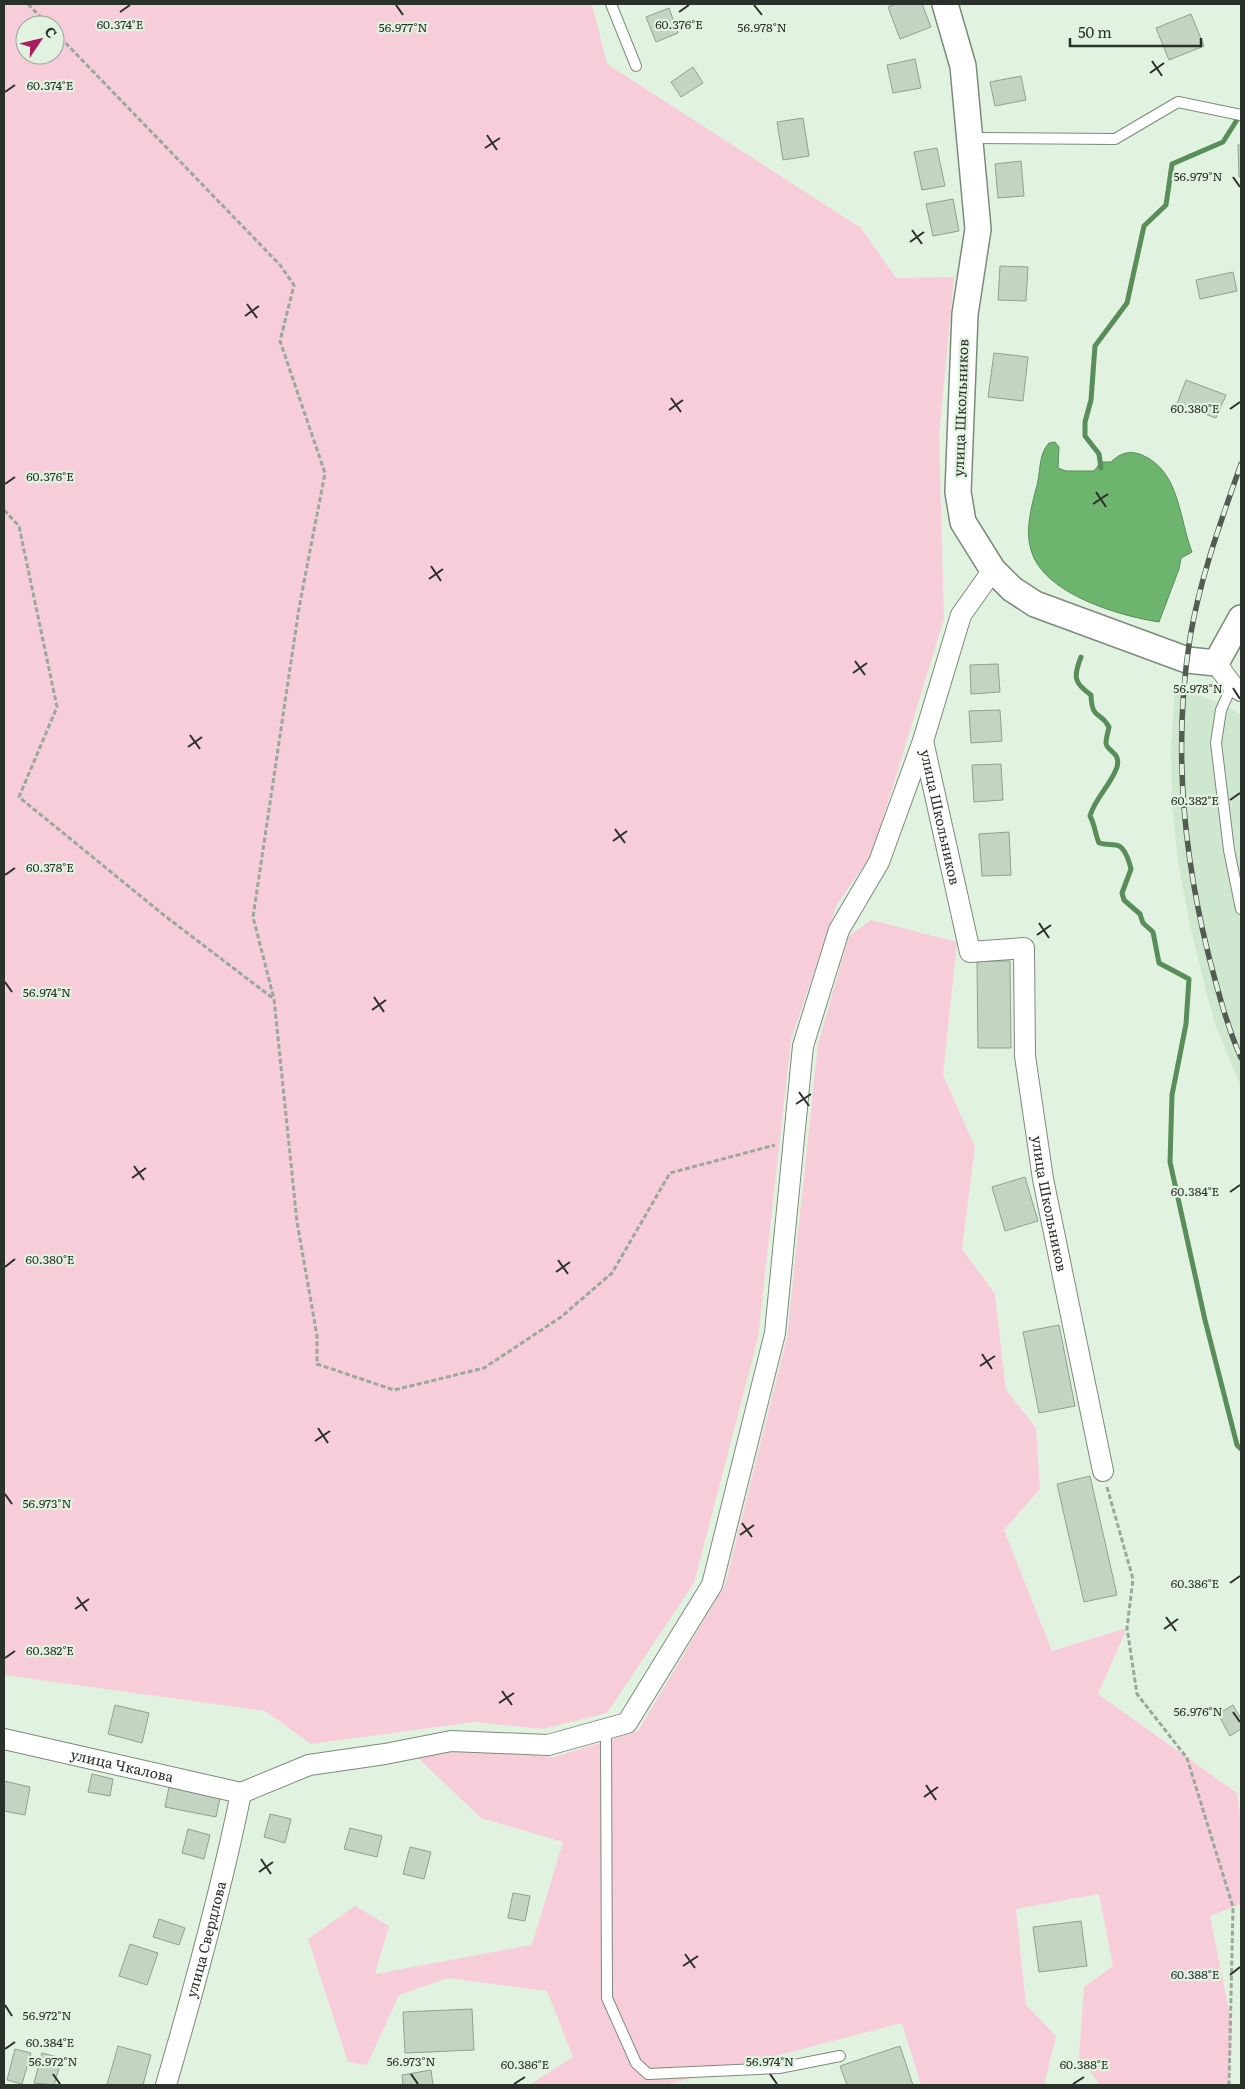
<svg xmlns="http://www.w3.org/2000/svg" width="1245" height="2089" font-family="Literata,serif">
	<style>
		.built { fill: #d0e7cf }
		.green { fill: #f8cdda; fill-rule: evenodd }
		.water { fill: #6db56e; stroke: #598d5a }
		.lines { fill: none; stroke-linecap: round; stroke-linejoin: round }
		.stream { stroke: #598d5a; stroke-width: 5 }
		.building { fill: #c3d4c2; stroke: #90a18f }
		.service-casing { stroke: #7b8b7a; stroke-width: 12 }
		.minor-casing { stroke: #7b8b7a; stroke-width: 22 }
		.tertiary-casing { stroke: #7b8b7a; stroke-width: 28 }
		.path { stroke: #9aa89a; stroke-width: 3; stroke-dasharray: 5 2.5; stroke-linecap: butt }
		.service { stroke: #fff; stroke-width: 10 }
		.minor { stroke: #fff; stroke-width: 20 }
		.tertiary { stroke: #fff; stroke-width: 25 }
		.rail-casing { stroke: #535c53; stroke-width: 5.5 }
		.rail { stroke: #e1f3e0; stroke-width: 4; stroke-dasharray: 11; stroke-linecap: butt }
		.ticks { fill: none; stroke: #2a302a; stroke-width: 2 }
		.labels { text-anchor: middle; stroke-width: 4.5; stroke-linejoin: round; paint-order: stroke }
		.street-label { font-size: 14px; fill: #2a302a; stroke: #e1f3e0 }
		.ticks-label { font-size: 12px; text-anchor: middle; fill: #2a302a; stroke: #e1f3e0; stroke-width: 4.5; stroke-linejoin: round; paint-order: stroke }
	</style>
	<rect width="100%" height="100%" fill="#e1f3e0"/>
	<path class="built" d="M1175 686 1227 706 1241 715V1086L1216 1027 1207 995 1190 925 1178 862 1172 804 1171 746Z"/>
	<g class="green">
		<path d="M4 4H592L607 64 861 228 896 278 954 277 939 436 944 619 872 854 837 904 791 1039 758 1338 694 1583 607 1713 543 1729 474 1722 311 1744 265 1711 4 1675ZM25 25H55V55H25Z"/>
		<path d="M871 920 957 942 943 1075 975 1147 962 1249 995 1294 1006 1390 1036 1428 1040 1489 1004 1530 1052 1651 1127 1628 1098 1694 1237 1793 1241 1822V1904L1210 1916 1232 2026 1229 2085H1100L1079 2057 1084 1987 1113 1966 1099 1894 1016 1909 1026 2005 1056 2036 1044 2085H921L902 2023 665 2085H529L573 2057 547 1991 448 1978 399 1995 367 2065 348 2062 308 1939 355 1906 389 1926 375 1974 532 1945 563 1842 481 1818 418 1758 460 1749 554 1757 638 1731 725 1585 787 1337 818 1044 849 936Z"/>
	</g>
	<path class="water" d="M1055 442 1059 447 1058 468 1066 471H1094L1101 462H1111C1120 453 1130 450 1142 455 1180 471 1179 519 1192 552L1181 558 1179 569 1159 622C1120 616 1043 594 1031 550 1025 531 1031 508 1036 489 1041 474 1038 454 1049 443Z"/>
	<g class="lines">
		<g class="stream">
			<path d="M1101 468 1099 454 1085 436V422L1091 400 1095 346 1127 303 1144 226 1166 205 1172 164 1223 142 1240 115"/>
			<path d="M1081 657C1073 677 1074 683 1091 695 1092 721 1100 710 1109 727 1108 732 1106 738 1106 743 1107 752 1121 752 1117 767 1111 785 1095 798 1090 816 1095 825 1095 834 1099 843 1105 845 1110 844 1116 845 1125 846 1129 861 1131 869L1122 893 1124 900 1140 914 1143 923 1153 932 1159 963 1189 979 1186 1024 1172 1095 1170 1162 1205 1320 1237 1445 1241 1449"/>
		</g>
	</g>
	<g class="building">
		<path d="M896 4H922L931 27 900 39 888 7Z"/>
		<path d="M669 8 678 33 656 42 646 17Z"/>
		<path d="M1191 14 1204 46 1169 60 1156 28Z"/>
		<path d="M915 59 921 88 893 93 887 65Z"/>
		<path d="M693 67 703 83 681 97 671 82Z"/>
		<path d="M1021 76 1026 100 995 106 990 82Z"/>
		<path d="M803 118 809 156 783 160 777 122Z"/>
		<path d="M1238 145H1241V177H1239Z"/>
		<path d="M937 148 945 186 922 190 914 152Z"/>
		<path d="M1021 161 1024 196 998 198 995 164Z"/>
		<path d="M953 199 959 231 933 236 926 204Z"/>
		<path d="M1000 266 1028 267 1026 301 998 300Z"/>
		<path d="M1233 272 1237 291 1200 299 1196 280Z"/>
		<path d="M994 353 1028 357 1023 401 988 397Z"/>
		<path d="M1186 380 1226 395 1216 418 1177 404Z"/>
		<path d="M998 664 1000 692 971 694 970 665Z"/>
		<path d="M1000 710 1002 741 971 743 969 711Z"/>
		<path d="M1001 764 1003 800 974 802 972 765Z"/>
		<path d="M1009 832 1011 875 982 876 979 834Z"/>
		<path d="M977 961H1010L1011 1048H978Z"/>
		<path d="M1025 1177 1038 1221 1005 1231 992 1187Z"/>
		<path d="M1059 1325 1075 1406 1039 1413 1023 1332Z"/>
		<path d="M1090 1476 1117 1595 1084 1602 1057 1484Z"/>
		<path d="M115 1705 149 1713 142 1743 108 1734Z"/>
		<path d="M1233 1705 1241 1719V1729L1230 1736 1218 1714Z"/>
		<path d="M92 1774 113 1779 110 1796 88 1792Z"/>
		<path d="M4 1781 30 1787 25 1815 4 1811Z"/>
		<path d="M169 1787 220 1798 216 1817 165 1807Z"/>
		<path d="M270 1814 291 1819 285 1843 264 1837Z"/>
		<path d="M350 1828 382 1836 377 1857 344 1849Z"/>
		<path d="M188 1829 210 1835 204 1859 182 1853Z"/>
		<path d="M410 1847 431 1852 424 1879 403 1874Z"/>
		<path d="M513 1893 530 1896 525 1921 508 1918Z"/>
		<path d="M159 1919 185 1928 179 1945 153 1937Z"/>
		<path d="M1081 1921 1087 1966 1039 1972 1033 1927Z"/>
		<path d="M130 1944 158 1953 147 1985 119 1976Z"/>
		<path d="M472 2009 474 2050 405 2053 403 2012Z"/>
		<path d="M118 2046 151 2055 143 2085H107Z"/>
		<path d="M900 2046 913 2085H847L840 2066Z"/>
		<path d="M15 2049 31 2053 22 2084 7 2080Z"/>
		<path d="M42 2053 62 2058 54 2085 34 2083Z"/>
		<path d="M431 2070 433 2085H403L402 2075Z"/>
	</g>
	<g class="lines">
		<defs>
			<g id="service">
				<path d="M611 4 636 66"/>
				<path d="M970 138 1115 139 1178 102 1241 115"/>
				<path d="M1232 685 1221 710 1216 743 1229 850 1241 909"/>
				<path d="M606 1729 607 1998 636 2063 648 2074 779 2068 840 2056"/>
			</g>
			<g id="minor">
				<path d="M1216 663 1232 685 1241 691"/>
				<path id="s1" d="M923 741 970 952 1024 948 1025 1056 1043 1179 1103 1471"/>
				<path id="s2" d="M4 1739 241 1793"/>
				<path d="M241 1793 309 1765 385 1754 451 1741 548 1745 627 1723 712 1585 775 1333 803 1046 839 930 879 862 923 741 961 615 993 570"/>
				<path id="s3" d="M166 2085C194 1989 221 1892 241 1793"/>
			</g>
			<path id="tertiary" d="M945 4 963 66 978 229 965 314 958 492 963 522 993 570 1012 589 1035 604 1187 660 1216 663 1241 618"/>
		</defs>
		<use href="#service" class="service-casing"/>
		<use href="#minor" class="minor-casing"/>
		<use href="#tertiary" class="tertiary-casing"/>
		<g class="path">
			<path d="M28 4 48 25"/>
			<path d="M55 32 280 265 294 285 280 341 325 473 299 608 253 917 274 999"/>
			<path d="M4 510 19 526 57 707 19 797 165 916 274 999 297 1222 317 1336V1364L394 1390 484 1368 561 1317 612 1273 670 1173 775 1145"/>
			<path d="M1107 1487 1133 1579 1127 1628 1137 1694 1187 1758 1233 1907 1229 2085"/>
		</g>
		<use href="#service" class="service"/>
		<use href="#minor" class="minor"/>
		<use href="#tertiary" class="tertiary"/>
		<defs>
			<path id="rail" d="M1241 464C1221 521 1200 578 1190 638 1173 745 1183 853 1209 957 1218 991 1227 1026 1241 1058"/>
		</defs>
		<use href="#rail" class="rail-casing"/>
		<use href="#rail" class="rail"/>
	</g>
	<path class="ticks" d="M396 5 403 15M754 5 762 15M120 12 130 5M679 12 689 5M1152 61 1162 76M1150 73 1164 63M5 92 15 85M487 135 497 150M485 148 500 138M1233 177 1240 187M912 230 922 244M910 242 924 232M247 304 257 318M245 316 259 306M671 398 681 412M1230 409 1240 402M669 410 683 400M5 484 15 477M1096 492 1106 507M1093 504 1108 494M431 566 441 581M429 579 443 569M855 661 865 675M853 673 867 663M1233 688 1240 699M190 735 200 749M188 747 202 737M1230 800 1240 793M615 829 625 843M613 841 627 831M5 875 15 868M1039 923 1049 938M1037 935 1051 925M5 982 12 992M374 997 384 1012M372 1010 386 1000M799 1092 809 1106M796 1104 811 1094M134 1166 144 1180M132 1178 146 1168M1230 1192 1240 1185M558 1260 568 1274M5 1267 15 1259M556 1272 570 1262M982 1354 992 1369M980 1366 995 1356M318 1428 328 1443M315 1441 330 1431M5 1494 12 1504M742 1523 752 1537M740 1535 754 1525M1230 1583 1240 1576M77 1597 87 1611M75 1609 89 1599M1166 1617 1176 1631M1164 1629 1178 1619M5 1658 15 1651M502 1691 512 1705M499 1703 514 1693M1233 1712 1240 1722M926 1785 936 1800M924 1797 938 1787M261 1859 271 1874M259 1872 273 1862M685 1954 695 1968M683 1966 698 1956M1230 1975 1240 1967M5 2005 12 2016M5 2049 15 2042M53 2074 60 2084M411 2074 418 2084M770 2074 777 2084M514 2084 525 2077M1073 2084 1084 2077"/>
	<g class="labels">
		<g class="street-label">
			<text transform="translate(961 408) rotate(-88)" y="5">улица Школьников</text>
			<text dy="5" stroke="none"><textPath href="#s1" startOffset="78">улица Школьников</textPath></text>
			<text dy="5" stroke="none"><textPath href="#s1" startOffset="528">улица Школьников</textPath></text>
			<text dy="5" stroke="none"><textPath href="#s2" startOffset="121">улица Чкалова</textPath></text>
			<text dy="5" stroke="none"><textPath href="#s3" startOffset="151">улица Свердлова</textPath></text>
		</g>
	</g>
	<g class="ticks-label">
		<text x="120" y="29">60.374°E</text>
		<text x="679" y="29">60.376°E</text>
		<text x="403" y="32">56.977°N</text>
		<text x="762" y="32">56.978°N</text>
		<text x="50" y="90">60.374°E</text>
		<text x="1198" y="181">56.979°N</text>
		<text x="1195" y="413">60.380°E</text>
		<text x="50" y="481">60.376°E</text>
		<text x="1198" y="693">56.978°N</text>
		<text x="1195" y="805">60.382°E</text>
		<text x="50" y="872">60.378°E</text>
		<text x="47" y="997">56.974°N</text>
		<text x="1195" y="1196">60.384°E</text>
		<text x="50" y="1264">60.380°E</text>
		<text x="47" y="1508">56.973°N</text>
		<text x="1195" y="1588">60.386°E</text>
		<text x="50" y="1655">60.382°E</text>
		<text x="1198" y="1716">56.976°N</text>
		<text x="1195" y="1979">60.388°E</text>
		<text x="47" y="2020">56.972°N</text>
		<text x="50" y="2047">60.384°E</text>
		<text x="53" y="2066">56.972°N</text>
		<text x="411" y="2066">56.973°N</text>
		<text x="770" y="2066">56.974°N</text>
		<text x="525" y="2069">60.386°E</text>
		<text x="1084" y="2069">60.388°E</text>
	</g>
	<rect width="1245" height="2089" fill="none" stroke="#2a302a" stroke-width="10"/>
	<g transform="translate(40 40) rotate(55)"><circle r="24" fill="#e1f3e0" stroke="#98a597"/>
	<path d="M0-4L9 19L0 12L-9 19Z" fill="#aa1e5f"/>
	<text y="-8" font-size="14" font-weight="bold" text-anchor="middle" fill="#2a302a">С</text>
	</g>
	<path d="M1070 38v8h131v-8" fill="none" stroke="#2a302a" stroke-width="2.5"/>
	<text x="1078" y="38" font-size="15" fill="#2a302a" stroke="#e1f3e0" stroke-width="4" paint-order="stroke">50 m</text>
</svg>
